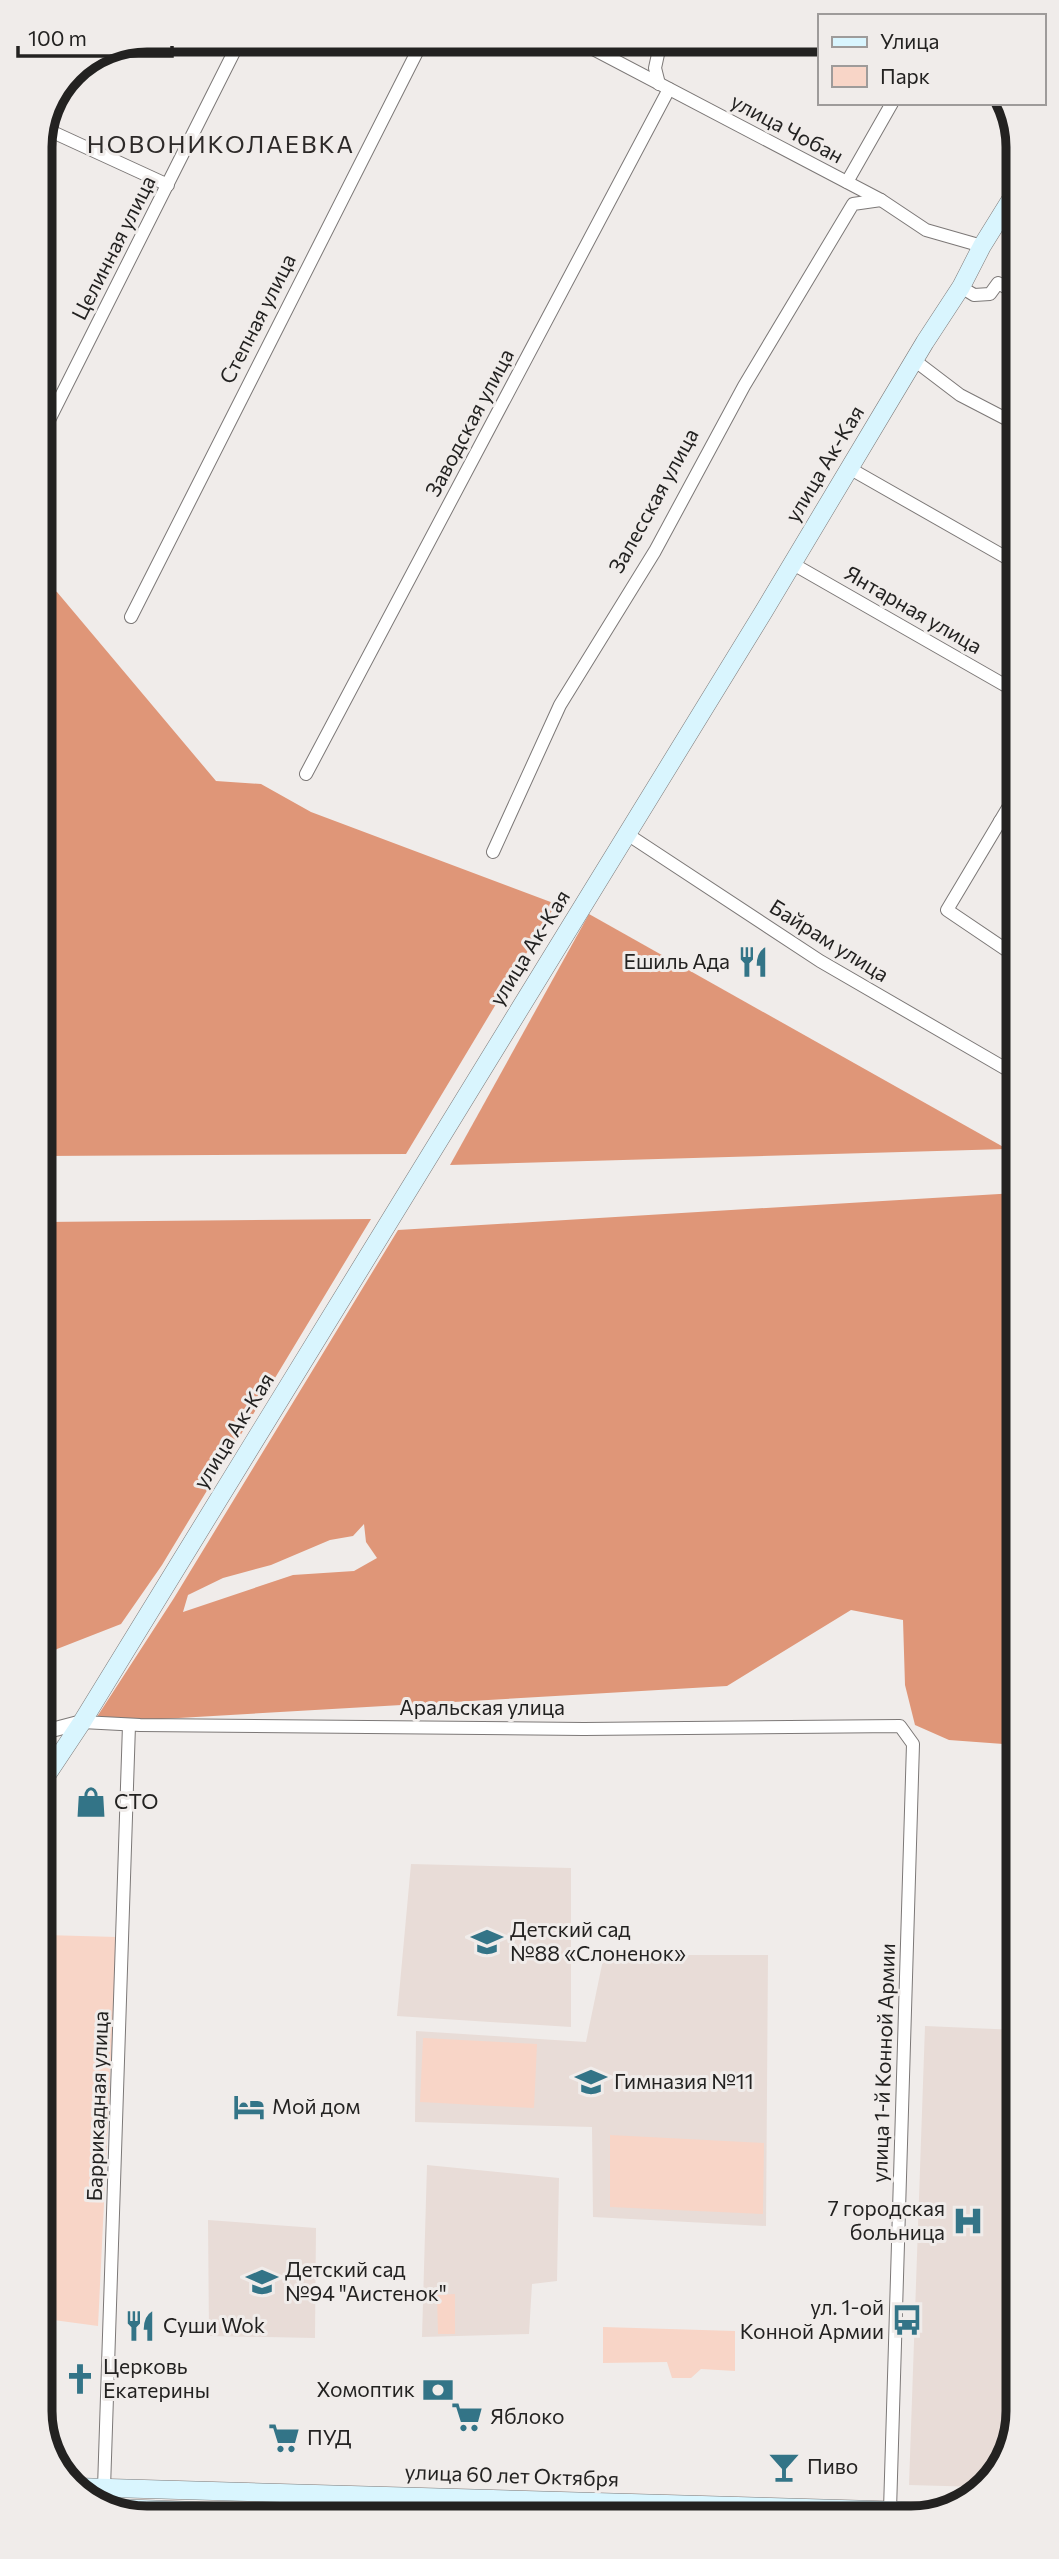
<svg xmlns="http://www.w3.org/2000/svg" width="1059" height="2559" font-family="Commissioner,sans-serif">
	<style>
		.built { fill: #e8dcd7 }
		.green { fill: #f8d5c7 }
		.forest { fill: #df9678; fill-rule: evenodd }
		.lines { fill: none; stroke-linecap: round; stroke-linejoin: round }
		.minor-casing { stroke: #7c7877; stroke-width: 14 }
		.tertiary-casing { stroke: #7c7877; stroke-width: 16 }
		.secondary-casing { stroke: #7c7877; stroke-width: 19 }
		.minor { stroke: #fff; stroke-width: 12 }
		.tertiary { stroke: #fff; stroke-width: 14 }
		.secondary { stroke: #d9f5fe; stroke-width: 18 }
		.labels { text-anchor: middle; stroke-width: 6; stroke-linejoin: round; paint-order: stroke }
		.street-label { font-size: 21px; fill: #232221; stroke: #f0ecea }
		.poi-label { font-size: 21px; fill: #232221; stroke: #f0ecea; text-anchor: start }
		.quarter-label { font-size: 24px; letter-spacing: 2px; fill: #2c2928; stroke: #f0ecea }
		.rim { fill: none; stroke: #232221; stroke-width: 9 }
	</style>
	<rect width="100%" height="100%" fill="#f0ecea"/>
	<g class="built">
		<path d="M411 1864 571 1868V2027L397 2016Z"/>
		<path d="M604 1955H768L766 2226 593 2217 592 2127 415 2122 416 2031 586 2042Z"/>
		<path d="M925 2026 1018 2030 1019 2412 997 2476 981 2487 909 2485Z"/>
		<path d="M427 2165 559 2178 557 2281 532 2284 529 2334 422 2337Z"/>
		<path d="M208 2220 316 2228 315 2338 209 2336Z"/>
	</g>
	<g class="green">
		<path d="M45 1935 117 1937 98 2326 46 2319Z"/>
		<path d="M423 2038 537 2044 534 2108 420 2102Z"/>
		<path d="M610 2135 764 2143 763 2214 610 2207Z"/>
		<path d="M455 2294V2334H438L437 2295Z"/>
		<path d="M603 2327 735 2331V2371L701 2369 691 2378H672L667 2362 603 2363Z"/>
	</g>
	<g class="forest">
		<path d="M41 583 57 592 216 781 261 784 311 812 556 904 406 1154 43 1156Z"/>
		<path d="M589 914 1007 1149 450 1165Z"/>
		<path d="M1016 1193 1017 1745 949 1740 915 1725 905 1685 903 1620 851 1610 727 1686 93 1723 174 1598 398 1230ZM364 1524 366 1542 377 1558 354 1571 293 1575 183 1612 188 1595 223 1578 271 1565 330 1540 353 1536Z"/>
		<path d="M371 1219 162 1565 121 1624 57 1649 44 1658 43 1222Z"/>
	</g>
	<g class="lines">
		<defs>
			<g id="minor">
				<path d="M576 40 881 200 926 230 982 246"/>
				<path d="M659 84 655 68 660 45 668 40"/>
				<path d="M46 129 168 185"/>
				<path d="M847 182 892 103"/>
				<path d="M961 287 974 295 990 294 998 283 1014 292"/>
				<path d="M914 360 960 395 1014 423"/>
				<path d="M41 436 240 40"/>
				<path d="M849 468 1014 562"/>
				<path d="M793 564 1015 691"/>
				<path d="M131 617 423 40"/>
				<path d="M306 774 669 89"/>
				<path d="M1015 796 947 910 1015 956"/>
				<path d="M1000 821 1015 830"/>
				<path d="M627 834 820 961 1015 1074"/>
				<path d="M493 852 560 705 655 551 744 386 853 204 881 200"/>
				<path d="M82 1722 140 1725 584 1729 900 1726 913 1744 890 2510"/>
				<path d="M104 2488 129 1725"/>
			</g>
			<path id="tertiary" d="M44 1732 82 1722"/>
			<g id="secondary">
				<path d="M44 1779 82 1722 764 611 925 342 961 287 982 246 1013 196"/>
				<path d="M75 2487 947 2512"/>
				<path d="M113 2508 365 2517"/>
			</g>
		</defs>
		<use href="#minor" class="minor-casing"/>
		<use href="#tertiary" class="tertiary-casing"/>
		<use href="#secondary" class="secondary-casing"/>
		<use href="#minor" class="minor"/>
		<use href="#tertiary" class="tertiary"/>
		<use href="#secondary" class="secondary"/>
	</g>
	<defs>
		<symbol id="restaurant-bare" viewBox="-9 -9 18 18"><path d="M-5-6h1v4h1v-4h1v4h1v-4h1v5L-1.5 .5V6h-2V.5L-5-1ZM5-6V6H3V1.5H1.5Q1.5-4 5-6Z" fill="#337487" stroke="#f0ecea" stroke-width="2.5" paint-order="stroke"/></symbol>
		<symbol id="shop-bare" viewBox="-9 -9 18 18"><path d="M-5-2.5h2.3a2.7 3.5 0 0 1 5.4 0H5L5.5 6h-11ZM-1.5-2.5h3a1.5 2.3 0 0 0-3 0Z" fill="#337487" stroke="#f0ecea" stroke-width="2.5" paint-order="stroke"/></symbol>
		<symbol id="school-bare" viewBox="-9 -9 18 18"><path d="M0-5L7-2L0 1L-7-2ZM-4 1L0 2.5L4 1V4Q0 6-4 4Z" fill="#337487" stroke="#f0ecea" stroke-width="2.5" paint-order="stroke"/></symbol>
		<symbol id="hotel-bare" viewBox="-9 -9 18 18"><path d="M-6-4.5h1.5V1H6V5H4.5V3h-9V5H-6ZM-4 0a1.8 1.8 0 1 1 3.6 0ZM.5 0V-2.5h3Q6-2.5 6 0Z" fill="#337487" stroke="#f0ecea" stroke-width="2.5" paint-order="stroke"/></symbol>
		<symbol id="hospital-bare" viewBox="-9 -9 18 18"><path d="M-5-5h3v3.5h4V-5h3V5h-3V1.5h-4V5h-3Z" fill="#337487" stroke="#f0ecea" stroke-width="2.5" paint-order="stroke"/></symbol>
		<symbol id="bus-bare" viewBox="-9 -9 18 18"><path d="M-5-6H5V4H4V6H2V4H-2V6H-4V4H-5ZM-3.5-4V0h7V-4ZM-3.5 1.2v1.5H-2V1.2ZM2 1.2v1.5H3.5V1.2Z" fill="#337487" stroke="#f0ecea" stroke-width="2.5" paint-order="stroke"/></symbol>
		<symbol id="church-bare" viewBox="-9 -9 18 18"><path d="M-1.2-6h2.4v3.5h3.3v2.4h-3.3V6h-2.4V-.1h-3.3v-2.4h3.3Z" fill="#337487" stroke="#f0ecea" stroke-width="2.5" paint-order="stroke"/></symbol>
		<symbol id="bank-bare" viewBox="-9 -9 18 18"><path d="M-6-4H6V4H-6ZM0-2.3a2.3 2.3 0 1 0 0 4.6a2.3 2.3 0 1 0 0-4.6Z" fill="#337487" stroke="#f0ecea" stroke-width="2.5" paint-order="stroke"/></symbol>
		<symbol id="supermarket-bare" viewBox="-9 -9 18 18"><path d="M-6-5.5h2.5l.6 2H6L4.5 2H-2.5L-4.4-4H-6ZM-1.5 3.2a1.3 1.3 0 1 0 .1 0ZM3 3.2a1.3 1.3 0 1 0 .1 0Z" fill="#337487" stroke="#f0ecea" stroke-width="2.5" paint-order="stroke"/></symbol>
		<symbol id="bar-bare" viewBox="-9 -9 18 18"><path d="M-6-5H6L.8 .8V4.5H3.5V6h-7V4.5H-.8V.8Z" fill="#337487" stroke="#f0ecea" stroke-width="2.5" paint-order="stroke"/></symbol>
	</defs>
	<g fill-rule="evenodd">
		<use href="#restaurant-bare" x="731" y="940" width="44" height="44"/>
		<use href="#shop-bare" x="69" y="1780" width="44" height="44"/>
		<use href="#school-bare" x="465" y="1920" width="44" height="44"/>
		<use href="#school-bare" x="569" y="2060" width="44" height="44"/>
		<use href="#hotel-bare" x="227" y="2085" width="44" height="44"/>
		<use href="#hospital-bare" x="946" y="2199" width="44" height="44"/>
		<use href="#school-bare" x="240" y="2260" width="44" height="44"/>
		<use href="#bus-bare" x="885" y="2298" width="44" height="44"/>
		<use href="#restaurant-bare" x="118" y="2304" width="44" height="44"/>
		<use href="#church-bare" x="58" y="2357" width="44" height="44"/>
		<use href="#bank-bare" x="416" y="2368" width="44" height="44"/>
		<use href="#supermarket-bare" x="445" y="2395" width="44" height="44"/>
		<use href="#supermarket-bare" x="262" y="2416" width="44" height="44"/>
		<use href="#bar-bare" x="762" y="2445" width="44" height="44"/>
	</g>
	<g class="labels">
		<g class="street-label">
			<text transform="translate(787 129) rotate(28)" y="7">улица Чобан</text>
			<text transform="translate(114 248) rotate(-63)" y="7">Целинная улица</text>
			<text transform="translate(258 319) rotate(-63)" y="7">Степная улица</text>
			<text transform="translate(470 423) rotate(-62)" y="7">Заводская улица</text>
			<text transform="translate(825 464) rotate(-59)" y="7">улица Ак-Кая</text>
			<text transform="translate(654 501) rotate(-61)" y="7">Залесская улица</text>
			<text transform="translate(913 610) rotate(30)" y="7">Янтарная улица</text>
			<text transform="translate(829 941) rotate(32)" y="7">Байрам улица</text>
			<text transform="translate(530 948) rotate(-58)" y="7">улица Ак-Кая</text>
			<text transform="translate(234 1431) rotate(-58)" y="7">улица Ак-Кая</text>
			<text x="482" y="1715">Аральская улица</text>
			<text transform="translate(884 2063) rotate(-88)" y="7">улица 1-й Конной Армии</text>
			<text transform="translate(98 2106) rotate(-88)" y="7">Баррикадная улица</text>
			<text transform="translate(512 2476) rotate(2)" y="7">улица 60 лет Октября</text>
		</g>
		<g class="poi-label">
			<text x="730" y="969" text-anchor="end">Ешиль Ада</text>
			<text x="114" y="1809">СТО</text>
			<text x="510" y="1937">Детский сад<tspan x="510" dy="24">№88 «Слоненок»</tspan></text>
			<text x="614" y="2089">Гимназия №11</text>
			<text x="272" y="2114">Мой дом</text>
			<text x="945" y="2216" text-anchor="end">7 городская<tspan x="945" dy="24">больница</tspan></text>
			<text x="285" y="2277">Детский сад<tspan x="285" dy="24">№94 "Аистенок"</tspan></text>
			<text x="884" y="2315" text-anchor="end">ул. 1-ой<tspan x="884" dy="24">Конной Армии</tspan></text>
			<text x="163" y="2333">Суши Wok</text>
			<text x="103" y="2374">Церковь<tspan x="103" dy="24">Екатерины</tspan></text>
			<text x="415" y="2397" text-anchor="end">Хомоптик</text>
			<text x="490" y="2424">Яблоко</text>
			<text x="307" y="2445">ПУД</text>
			<text x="807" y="2474">Пиво</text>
		</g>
		<g class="quarter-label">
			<text x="221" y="153">НОВОНИКОЛАЕВКА</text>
		</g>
	</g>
	<path d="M0 0H1059V2559H0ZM147 52H911A95 95 0 0 1 1006 147V2411A95 95 0 0 1 911 2506H147A95 95 0 0 1 52 2411V147A95 95 0 0 1 147 52Z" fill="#f0ecea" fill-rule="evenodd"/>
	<path class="rim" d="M147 52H911A95 95 0 0 1 1006 147V2411A95 95 0 0 1 911 2506H147A95 95 0 0 1 52 2411V147A95 95 0 0 1 147 52Z"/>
	<rect x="818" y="14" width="228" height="91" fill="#f0ecea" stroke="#9e9b9a" stroke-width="2"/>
	<rect x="832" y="37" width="35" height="10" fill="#d9f5fe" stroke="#9e9b9a" stroke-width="2"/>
	<text x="880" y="49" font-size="21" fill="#232221">Улица</text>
	<rect x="832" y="66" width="35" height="21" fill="#f8d5c7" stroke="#9e9b9a" stroke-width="2"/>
	<text x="880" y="84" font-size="21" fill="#232221">Парк</text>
	<path d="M18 46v10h154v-10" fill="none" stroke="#232221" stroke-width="3.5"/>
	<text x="28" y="46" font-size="21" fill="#232221" stroke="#f0ecea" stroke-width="5" paint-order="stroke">100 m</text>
</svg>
